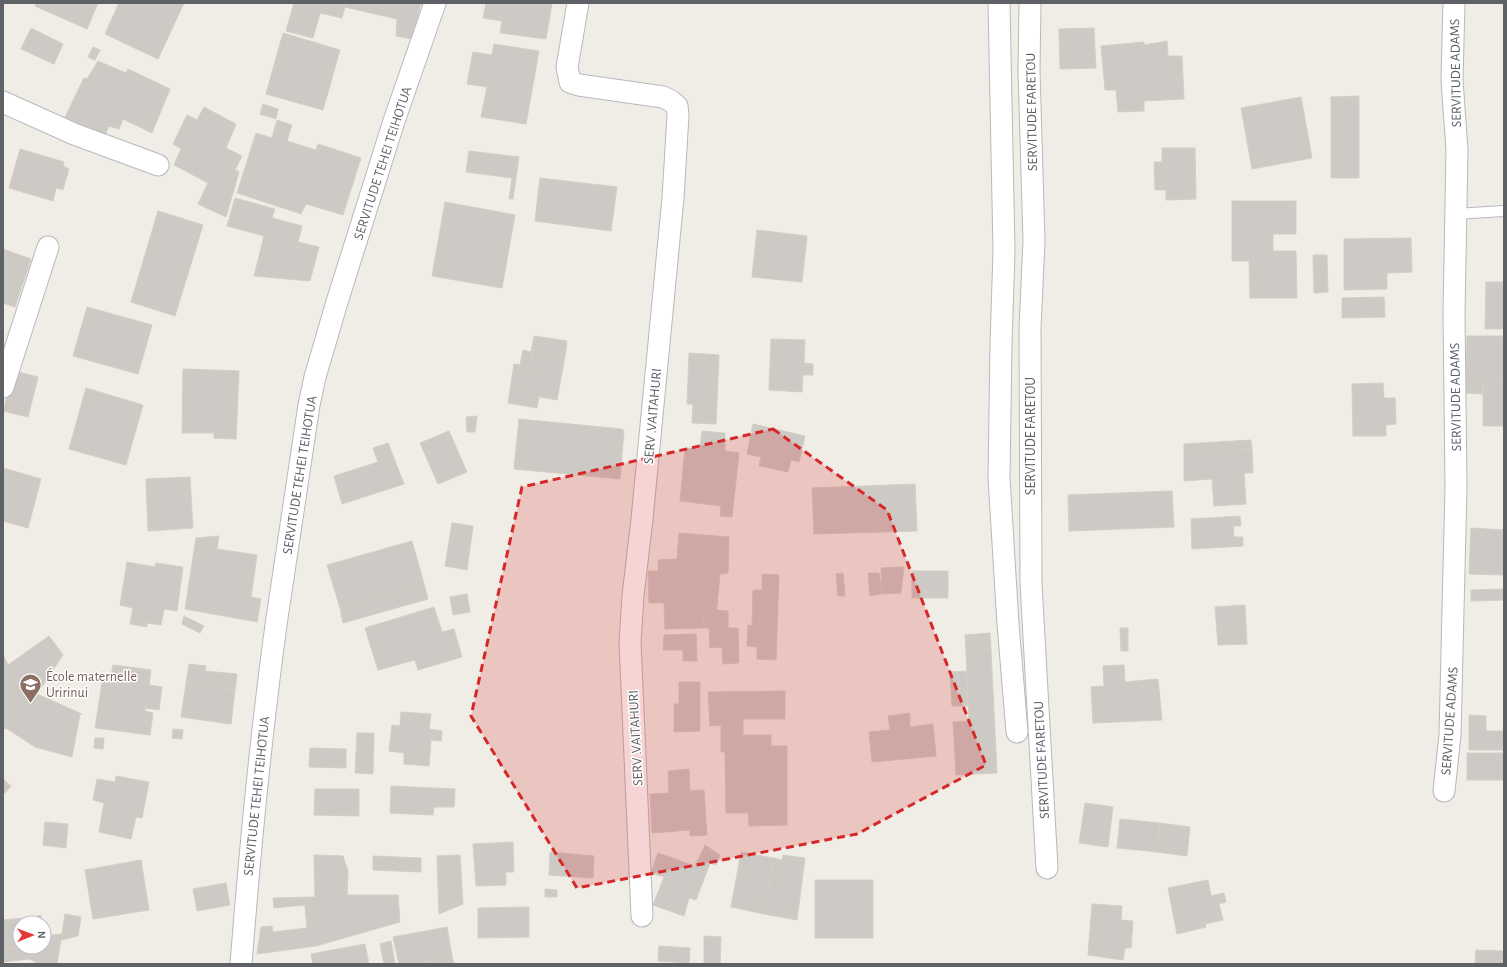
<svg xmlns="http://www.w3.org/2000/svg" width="1507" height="967" font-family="'Alegreya Sans',sans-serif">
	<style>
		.building { fill: #cdc9c5; stroke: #d4cec4 }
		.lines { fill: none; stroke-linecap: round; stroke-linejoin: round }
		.lane-casing { stroke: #b6b9bc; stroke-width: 12 }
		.street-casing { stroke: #b6b9bc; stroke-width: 23 }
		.lane { stroke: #fff; stroke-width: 10 }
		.street { stroke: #fff; stroke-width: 21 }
		.marked { fill: #d62828; fill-opacity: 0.2; stroke: #d62828; stroke-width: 3; stroke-dasharray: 8 5; stroke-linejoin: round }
		.labels { text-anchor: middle; stroke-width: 3; stroke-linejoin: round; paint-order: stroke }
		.street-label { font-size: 14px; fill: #5e6266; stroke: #fff }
		.education-label { font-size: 14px; fill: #785e54; stroke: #fff; text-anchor: start }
	</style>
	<rect width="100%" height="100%" fill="#f0ede6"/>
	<g class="building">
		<path d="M37 3H98L87 29 35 6Z"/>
		<path d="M119 3H184L158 59 105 34Z"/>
		<path d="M294 3H345V7L342 18 320 13 313 38 286 31Z"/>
		<path d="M345 3H401L397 19 345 7Z"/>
		<path d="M401 3H421L412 39 396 36 397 19Z"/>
		<path d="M486 3H552L546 39 500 33 502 21 483 18Z"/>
		<path d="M31 28 63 44 54 64 21 49Z"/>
		<path d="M1094 28 1096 68 1060 69 1059 29Z"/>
		<path d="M283 33 340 50 323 110 266 94Z"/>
		<path d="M1167 41 1168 56H1182L1184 99 1144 101V111L1118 112 1116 90H1105L1101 46 1144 42V45Z"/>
		<path d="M494 44 539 51 526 124 481 117 487 87 467 84 473 52 492 55Z"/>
		<path d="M93 47 100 50 95 60 88 57Z"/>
		<path d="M98 61 126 73 128 69 170 89 152 133 123 119 119 129 109 126 105 135 65 117 84 78 87 79Z"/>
		<path d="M1359 96V178H1331V97Z"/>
		<path d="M1301 97 1312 158 1252 169 1241 108Z"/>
		<path d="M263 104 278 109 276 119 260 114Z"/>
		<path d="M204 107 236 124 226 148 242 156 235 170 239 172 226 217 198 204 208 183 174 165 181 149 173 144 187 115 197 120Z"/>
		<path d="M277 120 292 125 287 141 316 150 318 144 361 158 343 215 306 204 301 214 237 193 256 133 272 138Z"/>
		<path d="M1162 148H1195L1196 199 1166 200V190H1155L1154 162H1162Z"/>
		<path d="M20 149 64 162 63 166 69 169 63 190 56 188 53 201 9 188Z"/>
		<path d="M469 151 519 157 513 199H509L512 178 466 172Z"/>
		<path d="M540 178 617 187 611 231 535 221Z"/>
		<path d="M235 198 275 209 272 218 302 226 298 242 319 247 310 281 254 276 264 236 227 226Z"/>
		<path d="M1232 201H1296V234H1273V251H1296L1297 298H1250L1249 261H1232Z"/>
		<path d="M445 202 515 215 502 288 432 276Z"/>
		<path d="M158 211 203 225 175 316 131 302Z"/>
		<path d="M757 230 807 236 802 282 752 277Z"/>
		<path d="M1411 238 1412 272 1387 273V289L1344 290V239Z"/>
		<path d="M3 249 31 259 15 307 3 303Z"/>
		<path d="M1313 255H1327L1328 292 1314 293Z"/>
		<path d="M1486 282H1504V329H1485Z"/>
		<path d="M1384 297 1385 317 1342 318V298Z"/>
		<path d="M87 307 152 325 138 374 73 356Z"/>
		<path d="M534 336 567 341 565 356 534 350 525 394 539 397 537 408 508 403 514 364 520 365 523 350 531 352Z"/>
		<path d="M1467 336H1504V383L1483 382 1482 394 1466 393Z"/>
		<path d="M771 339 805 340 804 363 813 364V375H803L802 392 769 390Z"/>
		<path d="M534 350 565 356 557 400 525 394Z"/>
		<path d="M689 353 719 355 716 424 692 423 693 404H687Z"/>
		<path d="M183 369 239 371 236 439 214 438V433H182Z"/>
		<path d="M14 371 38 377 28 417 3 411Z"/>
		<path d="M1483 382 1504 383V426H1483Z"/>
		<path d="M1383 383 1384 398H1395L1396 424 1386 425V436H1353L1352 384Z"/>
		<path d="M86 388 143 405 126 465 69 449Z"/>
		<path d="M477 416 475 432H467L466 417Z"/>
		<path d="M519 419 622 429 624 431 620 479 514 469Z"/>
		<path d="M753 424 805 436 799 462 791 460 788 472 759 466 761 457 747 454Z"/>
		<path d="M449 431 467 472 438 484 420 443Z"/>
		<path d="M702 431 725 433V451L739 453 732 517 720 516 721 506 680 501 685 448 700 449Z"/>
		<path d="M1251 440 1252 449 1184 450V444Z"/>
		<path d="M388 443 404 484 342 504 334 476 378 462 373 448Z"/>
		<path d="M1252 449 1253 473H1244L1246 504 1214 506 1212 479 1184 481V450Z"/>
		<path d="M3 468 41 479 28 528 3 521Z"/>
		<path d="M190 477 193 528 148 531 146 479Z"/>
		<path d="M915 484 917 531 814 534 812 488Z"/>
		<path d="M1172 491 1174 527 1069 531 1068 495Z"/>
		<path d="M1240 516 1241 526H1233L1234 537H1243V546L1192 549 1191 519Z"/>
		<path d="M452 523 473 526 467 570 445 566Z"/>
		<path d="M1471 528 1504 530V575L1469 574Z"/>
		<path d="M679 533 729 537 728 573 720 574 717 606 702 607 704 628 665 629 664 603H649L648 571H658V560L677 559Z"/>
		<path d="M219 536 217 549 257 555 251 597 261 599 257 622 185 609 196 538Z"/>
		<path d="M412 541 424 584 340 608 327 565Z"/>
		<path d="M127 562 155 567 156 563 183 567 177 611 164 609 161 625 147 623V627L130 624 133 608 120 605Z"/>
		<path d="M904 567 901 593 882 594 881 568Z"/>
		<rect x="912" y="571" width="36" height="27"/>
		<path d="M843 573 845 596H838L836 574Z"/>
		<path d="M868 573H879L882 594 870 596Z"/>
		<path d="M762 574 779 575 776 660 757 659V647L747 646 748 625 752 626V625L753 590H762Z"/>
		<path d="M424 584 428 599 343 623 340 608Z"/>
		<path d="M1504 589V600L1471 601V590Z"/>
		<path d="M467 594 470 612 453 615 450 597Z"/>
		<path d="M1245 605 1247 644 1218 645 1215 607Z"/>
		<path d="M717 606 716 610 728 611V628H738L739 663 723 664 722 647 710 648 709 628H704L702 607Z"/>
		<path d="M434 607 442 632 454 629 462 657 418 670 415 660 378 670 365 628Z"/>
		<path d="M184 616 204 626 200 633 182 624Z"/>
		<path d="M1120 628H1128V651H1121Z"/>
		<path d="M990 633 991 650 966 652 965 635Z"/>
		<path d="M696 634 697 661H683V650H663L664 635Z"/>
		<path d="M49 636 63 655 37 694 82 714H80L72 757 35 747 6 728 3 731V655L8 665Z"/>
		<path d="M991 650 997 773 956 775 953 722 969 721 966 652Z"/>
		<path d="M189 664 206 666 205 671 237 674 235 690 186 684Z"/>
		<path d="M113 665 151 670 149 685 162 687 159 710 145 708V711L153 713 150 735 95 728 103 676 111 677Z"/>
		<path d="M1124 665 1125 682 1158 679 1162 720 1093 723 1091 687 1104 686 1103 666Z"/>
		<path d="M967 671 968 706H952L950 672Z"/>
		<path d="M679 682H700V731L674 732V704H679Z"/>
		<path d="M186 684 235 690 231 724 181 717Z"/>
		<path d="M785 691V719H743V735H771V746H787V825L749 826 748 813H726L725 752H721V725L710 726 708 692Z"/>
		<path d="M401 712 431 714 429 729 442 731 441 741 431 740 429 766 404 764V753L389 751 392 725 400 726Z"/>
		<path d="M910 713V727L933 724 936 756 872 762 869 732 890 730 888 716Z"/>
		<path d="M1469 715 1486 716V731H1504V750H1469Z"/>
		<path d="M173 729 183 730 182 739 172 738Z"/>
		<path d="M357 733H374L373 774 355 773Z"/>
		<path d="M95 738H104L103 749 94 748Z"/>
		<path d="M310 748 346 749V768L309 767Z"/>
		<rect x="1467" y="753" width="37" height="27"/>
		<path d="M689 769 690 791 704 790 707 835 690 836V830L652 833 650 794 669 793 668 771Z"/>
		<path d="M116 776 149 782 142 818 136 817 131 839 99 832 104 803 93 800 97 779 115 782Z"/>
		<path d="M3 779 11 786 3 795Z"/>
		<path d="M391 786 455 789 454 807H434L433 815 390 813Z"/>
		<path d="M315 789H359V816L314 815Z"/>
		<path d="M1085 803 1113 807 1108 847 1079 843Z"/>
		<path d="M1120 819 1160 823 1157 852 1117 848Z"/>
		<path d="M45 822 68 824 66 848 43 845Z"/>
		<path d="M1160 823 1190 827 1187 856 1157 852Z"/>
		<path d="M513 842 514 872H506V885L476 886 473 844Z"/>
		<path d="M705 845 720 855 716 865 710 863 696 900 689 898 684 916 653 905 664 877 651 873 658 853 695 866Z"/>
		<path d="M550 852 594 856 593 878 549 875Z"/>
		<path d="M741 852 773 858 764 914 731 907Z"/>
		<path d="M314 855 343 856 348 871 347 895H398L400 922 316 946 257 954 261 927 272 926 273 932 307 928 305 905 274 908 273 898 315 897Z"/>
		<path d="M460 855 463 904 439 914 437 856Z"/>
		<path d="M783 855 805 858 797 920 764 914 773 858 782 860Z"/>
		<path d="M373 856 421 858V872L373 870Z"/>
		<path d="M141 860 149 910 93 919 85 870Z"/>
		<rect x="815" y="880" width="58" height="58"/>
		<path d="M1208 880 1211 896 1224 893 1226 902 1219 904 1223 920 1205 924 1206 927 1177 934 1168 888Z"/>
		<path d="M226 883 230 905 197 911 193 889Z"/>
		<path d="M545 889 557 890V897H545Z"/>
		<path d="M1092 904 1122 906 1121 920 1133 921 1131 948H1125L1123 960 1088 955Z"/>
		<path d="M529 907V937L478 938V908Z"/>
		<path d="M65 914 81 917 78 936 61 940Z"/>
		<path d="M41 915V923H35V917Z"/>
		<path d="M35 917V923H20V947L3 948V920Z"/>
		<path d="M447 927 452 956 417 964H399L393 937Z"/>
		<path d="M62 934 57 964H40L29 959 3 962V948L44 947V936Z"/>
		<path d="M704 936 721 937 720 964H704Z"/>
		<path d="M391 941 395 964H384L380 944Z"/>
		<path d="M365 944 369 964H313L311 954Z"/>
		<path d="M659 946 690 948 689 963 658 961Z"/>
		<path d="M1476 950 1504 951V964H1475Z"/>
		<path d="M452 956 454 964H423V963Z"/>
	</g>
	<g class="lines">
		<defs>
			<path id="lane" d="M1455 214 1504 211"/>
			<g id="street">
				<path d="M578 3 567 67 570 82 579 85 663 97 671 101 677 106 678 115 673 198 642 519 633 596 630 642 642 916"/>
				<path d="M999 3 1004 251 1001 344 999 478 1008 624 1017 732"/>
				<path d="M1030 3 1029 71 1034 241 1030 328 1031 584 1047 868"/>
				<path d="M3 102 74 134 158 165"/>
				<path d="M3 387 48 247"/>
				<path d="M1444 791 1450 735 1456 487 1454 313 1457 150 1452 80 1454 3"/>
				<path d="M241 964C250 848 261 733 277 618 287 547 298 476 309 405L315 377 337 302 394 121 435 3"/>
			</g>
		</defs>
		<use href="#lane" class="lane-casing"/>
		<use href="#street" class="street-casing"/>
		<use href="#lane" class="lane"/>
		<use href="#street" class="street"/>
	</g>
	<path class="marked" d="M773 429 887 510 986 765 857 834 577 888 471 716 522 487Z"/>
	<defs>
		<symbol id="school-pin" viewBox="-11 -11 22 30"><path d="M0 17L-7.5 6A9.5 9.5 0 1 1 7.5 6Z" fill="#8d6e63" stroke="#fff"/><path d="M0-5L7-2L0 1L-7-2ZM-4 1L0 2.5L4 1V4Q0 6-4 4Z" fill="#fff"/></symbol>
	</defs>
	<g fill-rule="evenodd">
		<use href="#school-pin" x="18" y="672" width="25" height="34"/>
	</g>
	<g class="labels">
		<g class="street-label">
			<text transform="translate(1455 73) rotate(-91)" y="5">SERVITUDE ADAMS</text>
			<text transform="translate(1031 112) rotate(-91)" y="5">SERVITUDE FARETOU</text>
			<text transform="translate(382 163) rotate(-72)" y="5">SERVITUDE TEHEI TEIHOTUA</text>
			<text transform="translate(1455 397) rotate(-91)" y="5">SERVITUDE ADAMS</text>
			<text transform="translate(652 416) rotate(-85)" y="5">SERV .VAITAHURI</text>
			<text transform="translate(1030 436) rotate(-90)" y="5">SERVITUDE FARETOU</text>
			<text transform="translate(299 475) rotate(-81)" y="5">SERVITUDE TEHEI TEIHOTUA</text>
			<text transform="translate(1449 721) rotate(-86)" y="5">SERVITUDE ADAMS</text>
			<text transform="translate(635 738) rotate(-93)" y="5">SERV .VAITAHURI</text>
			<text transform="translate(1041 760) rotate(-93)" y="5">SERVITUDE FARETOU</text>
			<text transform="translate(256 796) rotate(-84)" y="5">SERVITUDE TEHEI TEIHOTUA</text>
		</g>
		<g class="education-label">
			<text x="46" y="681">École maternelle<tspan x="46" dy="16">Uririnui</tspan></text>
		</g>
	</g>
	<rect width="1507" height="967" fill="none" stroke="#5e6266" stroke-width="8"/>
	<g transform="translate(32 935) rotate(89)"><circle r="19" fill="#ffffff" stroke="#bfc0c2"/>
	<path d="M0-3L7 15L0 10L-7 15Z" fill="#e63636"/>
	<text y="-6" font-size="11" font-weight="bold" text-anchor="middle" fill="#5e6266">N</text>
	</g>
</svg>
